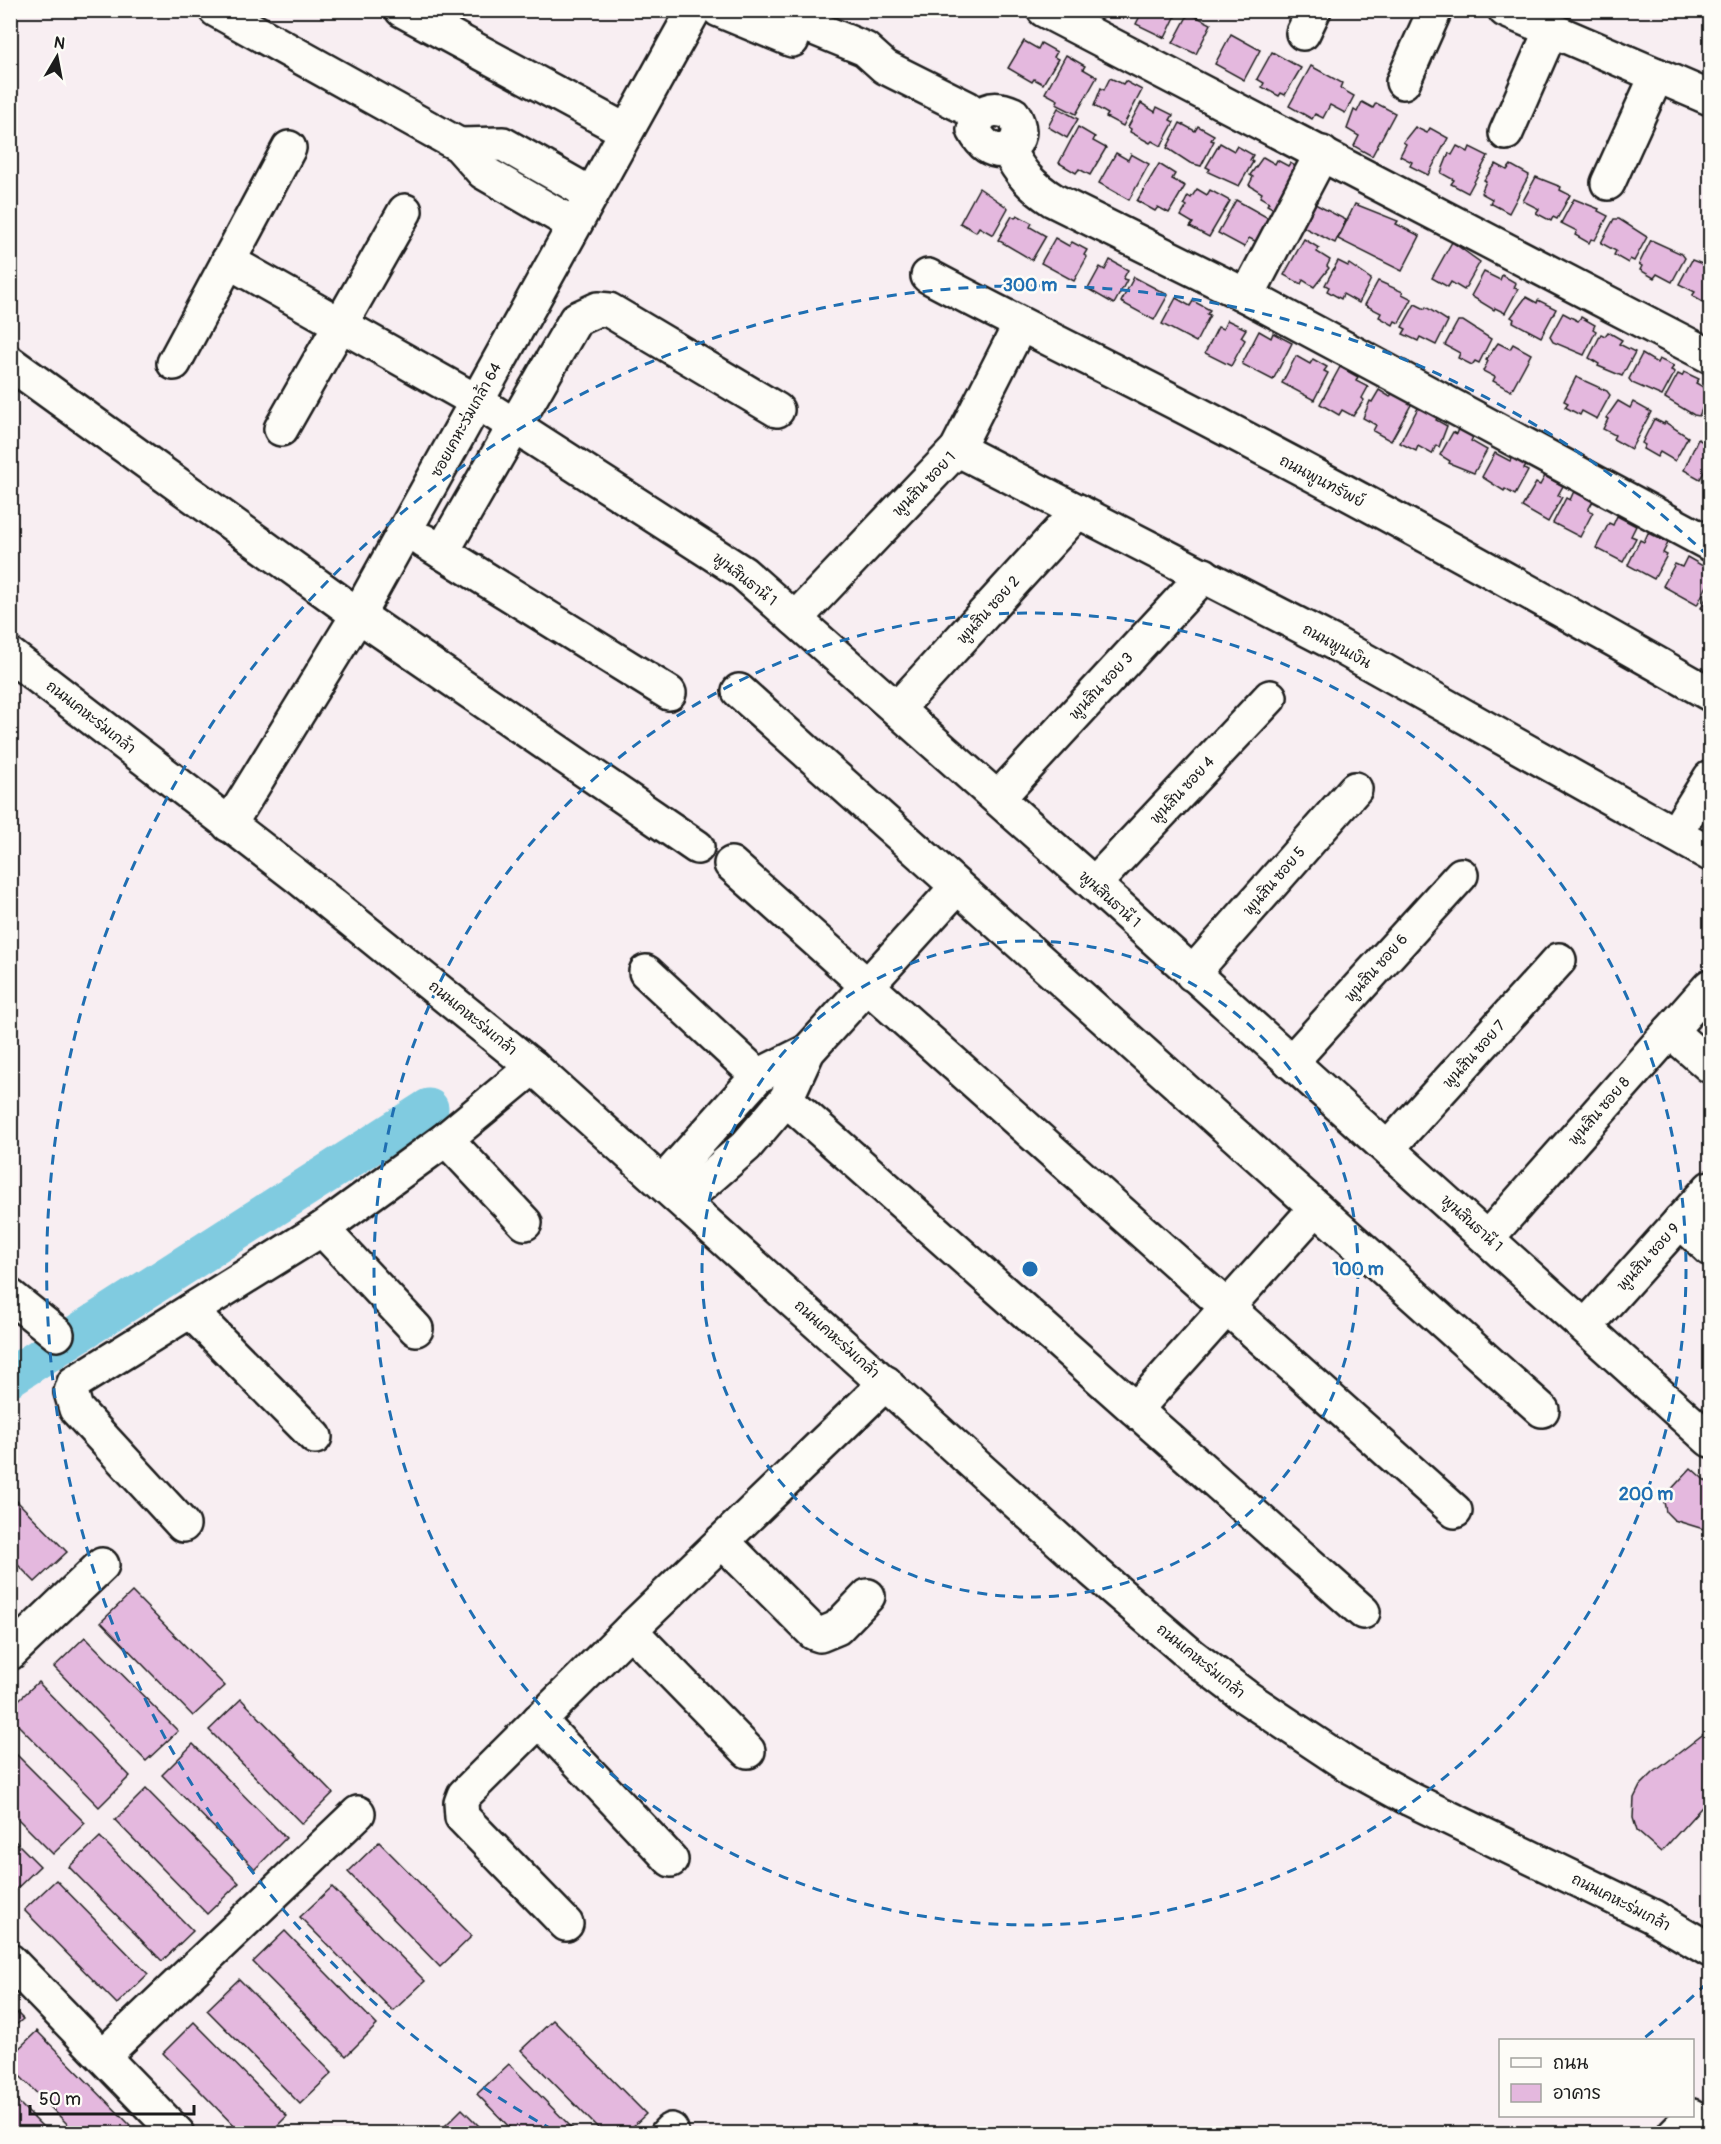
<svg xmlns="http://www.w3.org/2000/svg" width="1721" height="2144" font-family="Pangolin,'Playpen Sans Thai',sans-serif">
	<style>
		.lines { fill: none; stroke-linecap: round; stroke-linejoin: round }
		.river { stroke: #80cbe0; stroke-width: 39 }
		.building { fill: #e4b8de; stroke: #1c1c1c; stroke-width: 1.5 }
		.minor-casing { stroke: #1c1c1c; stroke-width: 38 }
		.minor { stroke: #fdfcf7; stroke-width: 33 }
		.ring { fill: none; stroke: #1f6fb2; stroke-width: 3; stroke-dasharray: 10 8 }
		.labels { text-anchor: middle; stroke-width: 5; stroke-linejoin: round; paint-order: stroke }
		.street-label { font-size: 15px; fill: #1c1c1c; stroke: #fdfcf7 }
		.centre { fill: #1f6fb2; stroke: #fdfcf7; stroke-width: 3 }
		.ring-label { font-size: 18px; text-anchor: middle; font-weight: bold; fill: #1f6fb2; stroke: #fdfcf7; stroke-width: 5; stroke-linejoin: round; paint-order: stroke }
	</style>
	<rect width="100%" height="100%" fill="#f8eef2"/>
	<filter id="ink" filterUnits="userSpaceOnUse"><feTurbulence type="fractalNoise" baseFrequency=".0167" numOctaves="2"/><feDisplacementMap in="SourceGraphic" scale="12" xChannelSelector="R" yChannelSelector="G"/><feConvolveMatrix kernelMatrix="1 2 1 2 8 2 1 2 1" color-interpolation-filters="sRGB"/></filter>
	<g filter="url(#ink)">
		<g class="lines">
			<path class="river" d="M10 1377 429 1108"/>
		</g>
		<g class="building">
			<path d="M1109 10H1128L1124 18Z"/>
			<path d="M1173 10 1177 13 1165 38 1136 24 1142 12 1139 10Z"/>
			<path d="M1189 13 1211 24 1196 54 1173 43Z"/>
			<path d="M1231 34 1260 50 1244 80 1215 64Z"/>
			<path d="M1024 41 1038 49 1041 43 1057 52 1054 57 1058 59 1043 84 1034 79 1032 82 1008 68Z"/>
			<path d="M1272 52 1301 68 1285 95 1281 93 1279 96 1262 87 1264 83 1257 79Z"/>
			<path d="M1066 55 1085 66 1083 69 1097 77 1076 114 1056 104 1058 100 1045 93Z"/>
			<path d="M1311 66 1342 83 1340 88 1354 96 1345 113 1330 105 1323 118 1315 114 1312 119 1289 106Z"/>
			<path d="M1110 78 1123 84 1125 81 1142 90 1123 126 1106 117 1108 114 1094 106 1101 88 1104 90Z"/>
			<path d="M1362 102 1373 108 1376 103 1395 113 1372 156 1354 146 1359 136 1347 129 1354 110 1357 112Z"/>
			<path d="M1141 103 1155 112 1157 107 1173 115 1170 120 1174 122 1161 146 1152 141 1150 143 1130 132 1131 129 1128 127Z"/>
			<path d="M1058 108 1078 119 1067 138 1048 127Z"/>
			<path d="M1180 123 1195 131 1198 126 1214 135 1211 140 1214 141 1201 166 1190 163 1167 148Z"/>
			<path d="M1078 127 1095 137 1093 141 1106 148 1090 175 1079 169 1076 173 1059 163Z"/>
			<path d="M1415 127 1427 133 1430 128 1448 138 1428 175 1410 166 1412 162 1400 156 1406 144 1403 142Z"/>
			<path d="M1220 143 1234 151 1237 146 1253 155 1250 160 1253 162 1239 186 1208 172 1210 169 1206 167Z"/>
			<path d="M1457 146 1468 152 1470 147 1488 156 1468 193 1451 184 1454 180 1441 173 1449 153 1452 155Z"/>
			<path d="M1116 153 1128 160 1131 154 1149 164 1129 200 1099 183Z"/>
			<path d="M1263 157 1275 164 1277 160 1288 166 1290 163 1297 167 1274 209 1267 205 1269 202 1260 197 1262 193 1249 185 1253 177 1250 175Z"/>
			<path d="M1159 164 1175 174 1172 179 1185 186 1169 213 1158 207 1155 211 1137 201Z"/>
			<path d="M1496 164 1507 170 1511 165 1529 175 1509 213 1490 203 1492 199 1481 193 1486 181 1484 180Z"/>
			<path d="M1536 177 1561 187 1560 190 1570 195 1557 219 1553 217 1551 221 1536 213 1539 209 1523 201Z"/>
			<path d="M979 188 1008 208 993 235 979 227 976 232 960 223Z"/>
			<path d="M1197 189 1207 195 1210 190 1230 201 1209 237 1190 227 1193 223 1181 216 1187 206 1184 204 1188 196 1191 198Z"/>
			<path d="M1574 199 1599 209 1598 211 1608 216 1595 240 1591 239 1589 243 1575 235 1577 231 1561 223Z"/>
			<path d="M1236 200 1270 219 1257 242 1249 238 1244 247 1218 233Z"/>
			<path d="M1315 204 1346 220 1335 243 1303 227Z"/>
			<path d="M1355 204 1398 221 1396 224 1420 236 1402 271 1338 239Z"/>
			<path d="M1017 215 1032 223 1030 227 1046 236 1032 260 998 240 1012 216 1015 218Z"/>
			<path d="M1614 219H1619L1647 237 1634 261 1630 259 1628 263 1614 255 1616 251 1601 243Z"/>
			<path d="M1055 238 1069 246 1072 242 1087 250 1084 255 1087 257 1074 281 1041 263Z"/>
			<path d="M1304 239 1319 248 1317 252 1330 260 1327 266 1329 268 1314 287 1303 280 1301 284 1284 275Z"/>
			<path d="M1651 240 1682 254 1685 258 1672 282 1657 274 1654 278 1640 270 1642 266 1639 264Z"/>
			<path d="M1452 242 1480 262 1464 290 1451 282 1448 287 1432 278Z"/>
			<path d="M1110 260 1128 270 1123 279 1127 280 1114 304 1088 289 1100 267 1105 270Z"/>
			<path d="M1692 260 1710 267V300L1706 304 1692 296 1695 292 1679 284Z"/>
			<path d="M1338 261 1348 266 1349 264 1371 279 1359 303 1343 294 1341 299 1327 291 1329 287 1325 285Z"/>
			<path d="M1484 272 1500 280 1502 275 1516 283 1514 288 1518 289 1505 313 1495 308 1494 310 1471 296Z"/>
			<path d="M1134 277 1168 295 1154 320 1121 302Z"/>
			<path d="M1378 281 1403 292 1402 294 1412 299 1399 323 1395 321 1393 325 1379 317 1381 313 1365 305Z"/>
			<path d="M1526 297 1537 303 1538 300 1556 309 1541 337 1513 322 1514 319 1511 317Z"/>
			<path d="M1176 298 1190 306 1193 301 1210 310 1207 314 1210 315 1196 342 1162 324Z"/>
			<path d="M1415 304 1425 309 1426 307 1448 321 1436 345 1420 337 1418 341 1403 334 1406 329 1402 327Z"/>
			<path d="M1563 313 1578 321 1581 317 1595 325 1593 329 1596 331 1584 355 1553 342 1550 337Z"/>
			<path d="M1227 320 1246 329 1241 337 1245 340 1231 366 1205 353 1218 327 1223 329Z"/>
			<path d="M1458 321H1463L1491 339 1479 363 1475 361 1472 365 1458 358 1460 353 1445 345Z"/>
			<path d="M1259 331 1271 338 1273 333 1292 343 1273 380 1242 364Z"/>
			<path d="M1608 332 1622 340 1619 344 1635 352 1622 376 1598 366 1599 364 1589 358 1601 334 1605 336Z"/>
			<path d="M1498 343 1510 349 1513 344 1531 354 1511 391 1493 381 1495 377 1483 371 1488 361 1486 360Z"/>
			<path d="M1642 354 1657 363 1659 359 1674 366 1671 370 1675 372 1662 396 1632 383 1629 379Z"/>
			<path d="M1296 356 1310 364 1313 359 1327 367 1324 371 1328 373 1314 400 1282 383Z"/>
			<path d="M1340 367 1358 377 1356 381 1368 387 1362 398 1364 400 1353 416 1342 410 1339 415 1320 404Z"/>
			<path d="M1684 372 1699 379 1696 383 1710 391 1699 416 1694 415 1665 398 1678 374 1682 376Z"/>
			<path d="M1576 377 1607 391 1610 395 1597 419 1582 411 1580 415 1565 407 1568 403 1564 401Z"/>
			<path d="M1379 390 1390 397 1392 393 1412 403 1391 441 1373 431 1376 425 1363 418 1370 401 1372 402Z"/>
			<path d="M1618 401 1630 408 1633 402 1651 412 1631 449 1613 439 1615 435 1603 429 1608 419 1606 418Z"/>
			<path d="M1419 406 1438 416 1436 420 1447 426 1439 447 1436 445 1432 454 1418 446 1416 451 1400 443Z"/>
			<path d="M1654 419 1664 424 1665 422 1688 437 1675 461 1660 452 1657 457 1643 449 1645 445 1642 443Z"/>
			<path d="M1459 429 1473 437 1471 441 1487 450 1474 473 1449 463 1450 461 1440 455 1453 432 1457 434Z"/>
			<path d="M1698 439 1710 446V472L1706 469 1700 479 1684 470Z"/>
			<path d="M1495 453 1510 461 1512 457 1527 464 1524 469 1528 471 1515 495 1505 489 1504 491 1482 477Z"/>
			<path d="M1545 476 1563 486 1558 495 1562 497 1548 522 1522 507 1536 483 1540 485Z"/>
			<path d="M1574 491 1593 501 1588 510 1593 512 1580 537 1553 523 1566 498 1570 500Z"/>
			<path d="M1617 516 1636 526 1631 536 1636 538 1623 562 1596 548 1609 523 1613 525Z"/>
			<path d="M1648 533 1668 543 1663 553 1667 555 1654 579 1628 565 1640 540 1644 542Z"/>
			<path d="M1687 557 1710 570 1707 578 1710 580 1697 605 1663 586 1675 564 1682 567Z"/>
			<path d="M1710 590V613L1701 608Z"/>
			<path d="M1691 1468 1710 1485V1531L1674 1520 1666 1512 1664 1502 1667 1494Z"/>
			<path d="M10 1494 67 1552 35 1582 10 1557Z"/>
			<path d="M132 1592 225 1686 193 1716 101 1622Z"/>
			<path d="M85 1637 178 1731 146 1761 54 1667Z"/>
			<path d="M38 1682 130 1776 99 1807 10 1717V1708Z"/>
			<path d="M241 1699 333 1793 302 1824 209 1730Z"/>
			<path d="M1710 1729V1798L1661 1852 1637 1831 1633 1818 1634 1798 1640 1786 1653 1773Z"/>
			<path d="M193 1744 286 1838 255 1869 162 1775Z"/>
			<path d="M10 1748 85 1823 53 1854 10 1811Z"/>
			<path d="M146 1789 239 1883 207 1914 115 1820Z"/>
			<path d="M10 1836 40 1866 10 1895Z"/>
			<path d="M100 1837 193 1931 162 1961 69 1867Z"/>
			<path d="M379 1842 472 1936 440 1967 348 1872Z"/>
			<path d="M56 1880 148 1974 117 2004 24 1910Z"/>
			<path d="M332 1887 425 1981 393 2011 300 1917Z"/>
			<path d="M285 1931 377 2025 346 2056 253 1962Z"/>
			<path d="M239 1979 332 2073 300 2104 207 2010Z"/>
			<path d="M10 2006 23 2019 10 2030Z"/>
			<path d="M553 2020 646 2114 625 2134H604L521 2050Z"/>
			<path d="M194 2022 287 2116 269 2134H242L163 2053Z"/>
			<path d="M37 2031 130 2125 121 2134H77L10 2066V2057Z"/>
			<path d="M509 2064 578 2134H516L477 2094Z"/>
			<path d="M10 2094 50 2134H10Z"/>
			<path d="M462 2109 487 2134H437Z"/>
		</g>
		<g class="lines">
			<defs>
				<g id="minor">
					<path d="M216 10 459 145 483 172 573 224"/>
					<path d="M402 10 626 131"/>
					<path d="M719 10 792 40"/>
					<path d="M770 10 865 49 885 67 967 108 979 117 974 130C982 145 991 153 1008 150 1020 173 1031 186 1053 200L1247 296 1710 544"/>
					<path d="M1044 10 1710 356"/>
					<path d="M1505 10 1710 98"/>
					<path d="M1303 33 1314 10"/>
					<path d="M1403 82 1435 10"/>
					<path d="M979 117C989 107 1000 108 1013 114 1022 128 1021 140 1008 150"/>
					<path d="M1506 133 1551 30"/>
					<path d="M459 145 503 144 591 194"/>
					<path d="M1608 183 1657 75"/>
					<path d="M228 261 476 401 743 573 1094 884 1710 1440"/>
					<path d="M928 276C1018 324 1109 368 1198 414 1371 504 1542 598 1710 694"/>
					<path d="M1247 296 1322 153"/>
					<path d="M10 363 358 615 697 847"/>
					<path d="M174 363 289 148"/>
					<path d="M281 429 405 211"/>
					<path d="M957 449 1334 643 1710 854"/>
					<path d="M424 541 669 693"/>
					<path d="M442 552 576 319 598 309 609 310 777 410"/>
					<path d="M795 619 957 449 1020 325"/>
					<path d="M10 655 298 877 533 1067 1092 1570 1192 1656 1246 1697 1348 1765 1410 1799 1652 1916 1710 1950"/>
					<path d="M739 691 1542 1410"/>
					<path d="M897 709 1078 511"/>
					<path d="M998 798 1204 575"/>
					<path d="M229 825 358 615 694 10"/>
					<path d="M1675 834 1710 778"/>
					<path d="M731 864 1455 1511"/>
					<path d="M1094 884 1270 697"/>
					<path d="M646 972 758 1076"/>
					<path d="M1192 974 1355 789"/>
					<path d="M1670 1031 1710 1066"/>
					<path d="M1291 1062 1461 875"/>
					<path d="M786 1099 1363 1612"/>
					<path d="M446 1139 525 1223"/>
					<path d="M1388 1148 1559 960"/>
					<path d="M663 1182 758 1076 808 1051"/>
					<path d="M683 1201 746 1146 786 1099 808 1051 956 888"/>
					<path d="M1680 1221 1710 1249"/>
					<path d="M1488 1237 1710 986"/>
					<path d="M10 1296 57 1334"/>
					<path d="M190 1311 315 1437"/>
					<path d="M1586 1326 1710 1188"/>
					<path d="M416 1329 322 1229 446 1139 533 1067"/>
					<path d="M1136 1409 1316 1208"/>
					<path d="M183 1525 76 1409 71 1392 74 1383 322 1229"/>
					<path d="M722 1541 814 1633 820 1635 837 1628 868 1596"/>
					<path d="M630 1630 748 1751"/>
					<path d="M10 1653 102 1565"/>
					<path d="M539 1720 671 1860"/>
					<path d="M566 1924 462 1817 461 1803 464 1795 630 1630 886 1383"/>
					<path d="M10 1961 178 2134"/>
					<path d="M104 2055 358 1813"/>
					<path d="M667 2134 671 2130"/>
					<path d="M1674 2134 1692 2116"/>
				</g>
			</defs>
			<use href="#minor" class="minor-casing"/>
			<use href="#minor" class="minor"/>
		</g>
	</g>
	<g class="ring">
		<circle cx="1030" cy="1269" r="328"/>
		<circle cx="1030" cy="1269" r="656"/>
		<path d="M1707 1983A984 984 0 0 1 1643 2039M553 2130A984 984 0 1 1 1707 555"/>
	</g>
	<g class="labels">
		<g class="street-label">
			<text transform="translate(466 420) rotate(-61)" y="5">ซอยเคหะร่มเกล้า 64</text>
			<text transform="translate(1322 481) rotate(28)" y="5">ถนนพูนทรัพย์</text>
			<text transform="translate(924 484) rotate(-46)" y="5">พูนสิน ซอย 1</text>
			<text transform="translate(745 579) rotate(38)" y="5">พูนสินธานี 1</text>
			<text transform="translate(988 610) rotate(-48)" y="5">พูนสิน ซอย 2</text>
			<text transform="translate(1337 646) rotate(29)" y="5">ถนนพูนเงิน</text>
			<text transform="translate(1101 686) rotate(-47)" y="5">พูนสิน ซอย 3</text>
			<text transform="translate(91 717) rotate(38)" y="5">ถนนเคหะร่มเกล้า</text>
			<text transform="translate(1182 790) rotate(-47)" y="5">พูนสิน ซอย 4</text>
			<text transform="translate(1274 881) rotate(-49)" y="5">พูนสิน ซอย 5</text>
			<text transform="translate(1110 899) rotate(42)" y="5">พูนสินธานี 1</text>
			<text transform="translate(1376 968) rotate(-48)" y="5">พูนสิน ซอย 6</text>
			<text transform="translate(473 1018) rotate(39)" y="5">ถนนเคหะร่มเกล้า</text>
			<text transform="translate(1474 1054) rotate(-48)" y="5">พูนสิน ซอย 7</text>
			<text transform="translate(1599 1111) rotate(-49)" y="5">พูนสิน ซอย 8</text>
			<text transform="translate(1472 1223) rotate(42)" y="5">พูนสินธานี 1</text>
			<text transform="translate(1648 1257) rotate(-48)" y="5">พูนสิน ซอย 9</text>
			<text transform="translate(837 1339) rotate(42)" y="5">ถนนเคหะร่มเกล้า</text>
			<text transform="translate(1201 1661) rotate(39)" y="5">ถนนเคหะร่มเกล้า</text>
			<text transform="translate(1621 1902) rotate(27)" y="5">ถนนเคหะร่มเกล้า</text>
		</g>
	</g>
	<circle cx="1030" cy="1269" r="9" class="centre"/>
	<g class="ring-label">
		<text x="1030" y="291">300 m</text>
		<text x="1358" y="1275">100 m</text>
		<text x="1646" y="1500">200 m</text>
	</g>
	<rect width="1721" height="2144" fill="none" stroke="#fdfcf7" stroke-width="36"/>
	<rect x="18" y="18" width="1685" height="2108" fill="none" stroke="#1c1c1c" stroke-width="2" filter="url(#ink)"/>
	<rect x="1499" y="2039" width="195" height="78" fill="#fdfcf7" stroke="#a3a29f" stroke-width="1.5"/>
	<rect x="1511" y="2058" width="30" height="9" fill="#fdfcf7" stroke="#a3a29f" stroke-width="1.5"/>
	<text x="1553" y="2069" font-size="18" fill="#1c1c1c">ถนน</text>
	<rect x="1511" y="2084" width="30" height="18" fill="#e4b8de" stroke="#a3a29f" stroke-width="1.5"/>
	<text x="1553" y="2099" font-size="18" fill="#1c1c1c">อาคาร</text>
	<g transform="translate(57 57) rotate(10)" stroke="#fdfcf7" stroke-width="4.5" paint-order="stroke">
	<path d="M0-4.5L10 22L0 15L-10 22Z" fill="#1c1c1c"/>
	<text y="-9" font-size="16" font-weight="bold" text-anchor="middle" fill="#1c1c1c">N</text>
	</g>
	<path d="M30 2105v9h164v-9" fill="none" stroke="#1c1c1c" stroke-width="3"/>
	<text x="39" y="2105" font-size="18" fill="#1c1c1c" stroke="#fdfcf7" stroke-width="4.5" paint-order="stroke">50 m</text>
</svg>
